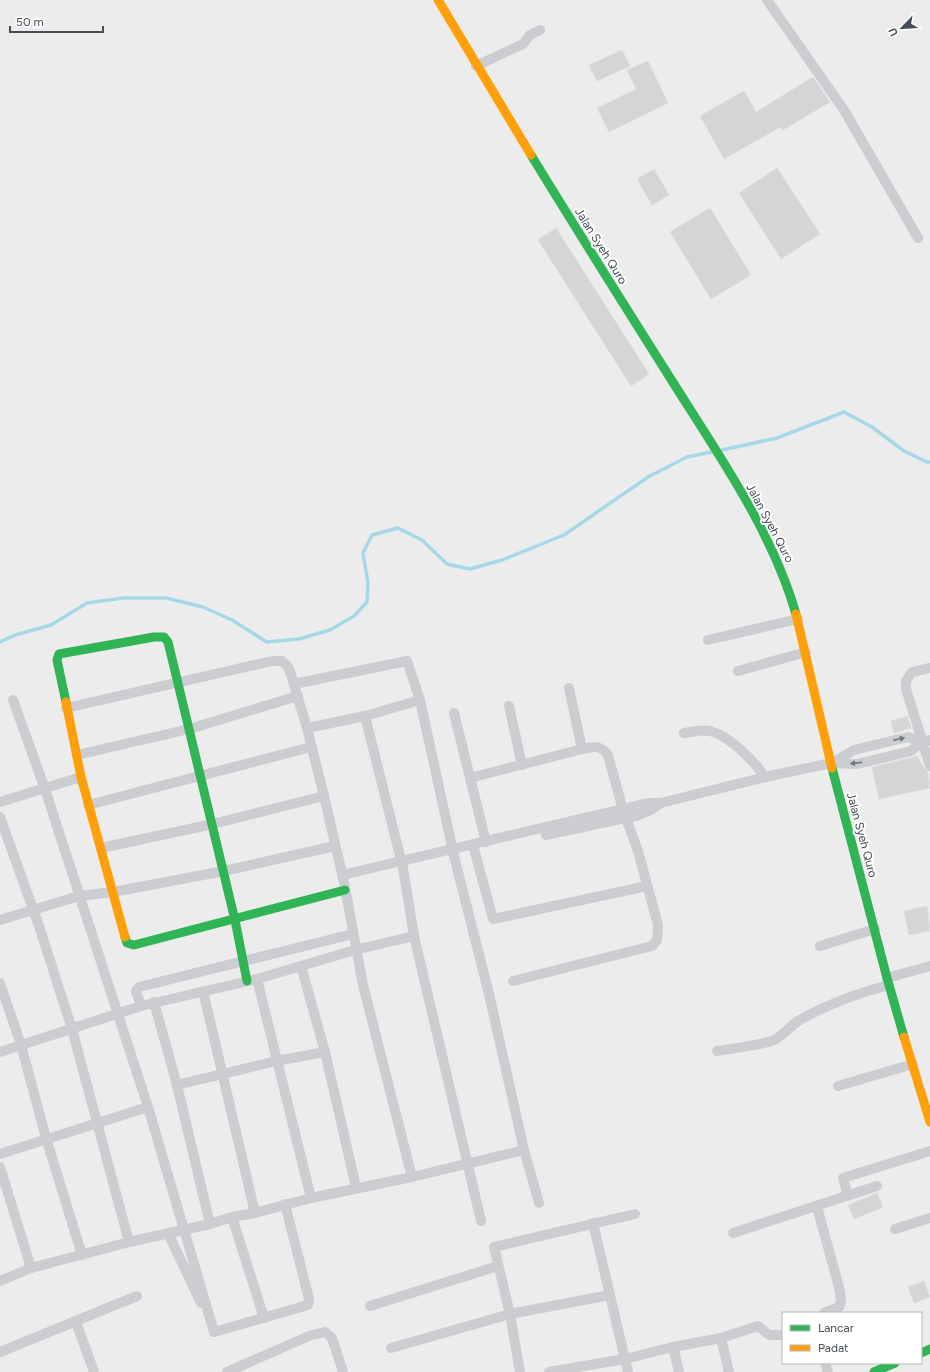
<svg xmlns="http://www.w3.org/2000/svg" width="930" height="1372" font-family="Figtree,sans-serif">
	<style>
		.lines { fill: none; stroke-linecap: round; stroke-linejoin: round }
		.stream { stroke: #a7d8e8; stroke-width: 3.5 }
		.building { fill: #d5d4d7; stroke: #dededf }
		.street { stroke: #cbcdd0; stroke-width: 10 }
		.fast { stroke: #30b455; stroke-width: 9 }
		.slow { stroke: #ff9f0a; stroke-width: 9 }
		.oneway { fill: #747a82 }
		.labels { text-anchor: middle; stroke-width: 4; stroke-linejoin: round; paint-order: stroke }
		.street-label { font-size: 12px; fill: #454e58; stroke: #fff }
	</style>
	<rect width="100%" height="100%" fill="#edecec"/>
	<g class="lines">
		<g class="stream">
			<path d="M722 450 777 438 844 412 872 427 904 451 927 462H930"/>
			<path d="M0 642 15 635 51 625 87 603 123 598H166L203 607 232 620 267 642 299 639 330 630 354 616 367 602 368 583 363 553 372 535 398 528 422 540 447 564 470 569 502 560 564 535 648 477 687 457 712 452"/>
		</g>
	</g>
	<g class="building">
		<path d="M622 50 630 66 597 81 589 65Z"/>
		<path d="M648 61 668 103 609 132 597 108 636 89 627 70Z"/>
		<path d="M813 77 830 102 783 130 780 127 724 159 700 116 744 91 756 112Z"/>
		<path d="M777 168 820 234 781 259 739 193Z"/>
		<path d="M654 169 669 195 652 205 637 179Z"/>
		<path d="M710 208 751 275 711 299 670 232Z"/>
		<path d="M556 228 649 374 631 386 538 240Z"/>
		<path d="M907 716 911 728 894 733 891 721Z"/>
		<path d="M918 756 920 763H922L924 768 928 772 930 788 879 799 872 767Z"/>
		<path d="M927 906 930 931 909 935 904 911Z"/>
		<path d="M877 1193 883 1207 854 1219 848 1205Z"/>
		<path d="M924 1281 930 1297 914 1303 908 1287Z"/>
	</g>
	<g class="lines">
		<g class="street">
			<path d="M767 0 844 110 918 238"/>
			<path d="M476 66 523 44 530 35 540 30"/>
			<path d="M708 640 798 619"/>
			<path d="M930 668 912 672 906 681V689L930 766"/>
			<path d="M738 671 806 652"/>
			<path d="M294 684 407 661 420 700 454 856 489 994 524 1150 539 1203"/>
			<path d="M569 688 582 749"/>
			<path d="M13 700 45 789 148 1107 214 1332"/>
			<path d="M509 706 522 765"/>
			<path d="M66 708 272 661H282L289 668 307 728 324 796 344 882 363 985 412 1177"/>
			<path d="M454 713 486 842"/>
			<path d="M365 716 403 868 414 936 481 1221"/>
			<path d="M307 728 365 716 420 700"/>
			<path d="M684 733C693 732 701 729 710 731 730 736 754 761 765 777"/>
			<path d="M77 755 189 729 298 696"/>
			<path d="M832 763 854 750 866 747 908 737 922 742"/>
			<path d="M470 778 582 749C593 747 600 744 608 755L623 810 638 851 658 925 657 940 652 946 513 981"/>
			<path d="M0 802 81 777"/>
			<path d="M88 805 311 747"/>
			<path d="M0 817 39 926 72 1029 129 1242"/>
			<path d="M546 835 639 815 651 810 661 803"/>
			<path d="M473 845 493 919 647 886"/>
			<path d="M101 848 213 824 324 796"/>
			<path d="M342 875 648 803H661L765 777 831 763 857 764 911 751 922 742 930 740"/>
			<path d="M0 920 79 896 113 892 224 871 335 846"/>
			<path d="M820 946 875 929"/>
			<path d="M301 966 325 1052 356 1187"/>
			<path d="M887 978 930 966"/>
			<path d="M257 979 311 1198"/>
			<path d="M0 983 21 1045 46 1138 82 1255"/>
			<path d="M203 991 255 1213"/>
			<path d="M154 1002 177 1085 210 1224"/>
			<path d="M141 1006 136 991 139 987 353 934"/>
			<path d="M717 1051C734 1048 758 1046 774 1040 784 1035 789 1027 798 1021 826 1005 858 993 889 985"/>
			<path d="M0 1052 141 1006 257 979 355 950 414 936"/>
			<path d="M177 1085 276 1061 325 1052"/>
			<path d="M838 1086 913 1064"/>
			<path d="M0 1154 148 1107"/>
			<path d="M0 1167 31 1268"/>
			<path d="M848 1196 843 1178 930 1151"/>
			<path d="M817 1207 840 1291 841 1302 839 1307 824 1313"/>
			<path d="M232 1217 264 1318"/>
			<path d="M593 1223 628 1372"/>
			<path d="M895 1229 930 1218"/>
			<path d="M168 1233 201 1303"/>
			<path d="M733 1233 877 1186"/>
			<path d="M0 1281 31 1268 129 1242 210 1224 232 1217 255 1213 311 1198 412 1177 524 1150"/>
			<path d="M370 1306 498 1266"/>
			<path d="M76 1322 94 1372"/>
			<path d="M214 1332 308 1305 309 1299 285 1204"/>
			<path d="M721 1338 729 1372"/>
			<path d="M673 1347 679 1372"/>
			<path d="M391 1348 510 1314 610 1295"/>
			<path d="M0 1352 137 1296"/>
			<path d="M825 1363 828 1372"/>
			<path d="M227 1372 309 1336 325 1332 332 1338 343 1372"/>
			<path d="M520 1372 510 1314 494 1247 635 1214"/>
			<path d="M549 1372 625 1359 673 1347 721 1338 758 1326 769 1335H783"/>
		</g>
		<g class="fast">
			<path d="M531 155C578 232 626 308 674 384 720 457 772 531 796 614"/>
			<path d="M66 702 57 660 59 654 154 637H164L168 642 235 920 247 981"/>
			<path d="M832 768 887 978 904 1037"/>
			<path d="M125 937 127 943 134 945 345 890"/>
			<path d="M921 1353 930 1349"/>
			<path d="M874 1372 895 1363"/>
		</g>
		<g class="slow">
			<path d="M438 0 531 155"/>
			<path d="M796 614 832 768"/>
			<path d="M66 702 81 777 125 937"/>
			<path d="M904 1037 930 1122"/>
		</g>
	</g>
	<defs><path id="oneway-solid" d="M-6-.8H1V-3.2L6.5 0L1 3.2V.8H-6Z"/></defs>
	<g class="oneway">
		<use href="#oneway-solid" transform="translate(899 739) rotate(-13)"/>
		<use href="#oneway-solid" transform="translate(856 763) rotate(174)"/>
	</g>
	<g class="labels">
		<g class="street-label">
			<text transform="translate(601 246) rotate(58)" y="4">Jalan Syeh Quro</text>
			<text transform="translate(770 523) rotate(62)" y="4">Jalan Syeh Quro</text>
			<text transform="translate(862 835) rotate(75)" y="4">Jalan Syeh Quro</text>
		</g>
	</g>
	<rect x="782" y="1312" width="140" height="52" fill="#ffffff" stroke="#b5b8bc"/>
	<rect x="790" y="1325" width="20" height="6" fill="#30b455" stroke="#b5b8bc"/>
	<text x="818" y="1332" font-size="12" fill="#454e58">Lancar</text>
	<rect x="790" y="1345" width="20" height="6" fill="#ff9f0a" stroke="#b5b8bc"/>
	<text x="818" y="1352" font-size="12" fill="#454e58">Padat</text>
	<g transform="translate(902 28) rotate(245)" stroke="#ffffff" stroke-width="3" paint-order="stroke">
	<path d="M0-3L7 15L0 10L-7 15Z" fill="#454e58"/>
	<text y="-6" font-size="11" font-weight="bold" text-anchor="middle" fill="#454e58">U</text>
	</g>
	<path d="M10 26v6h93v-6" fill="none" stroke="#454e58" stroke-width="2"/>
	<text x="16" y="26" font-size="12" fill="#454e58" stroke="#ffffff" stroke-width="3" paint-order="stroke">50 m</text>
</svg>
